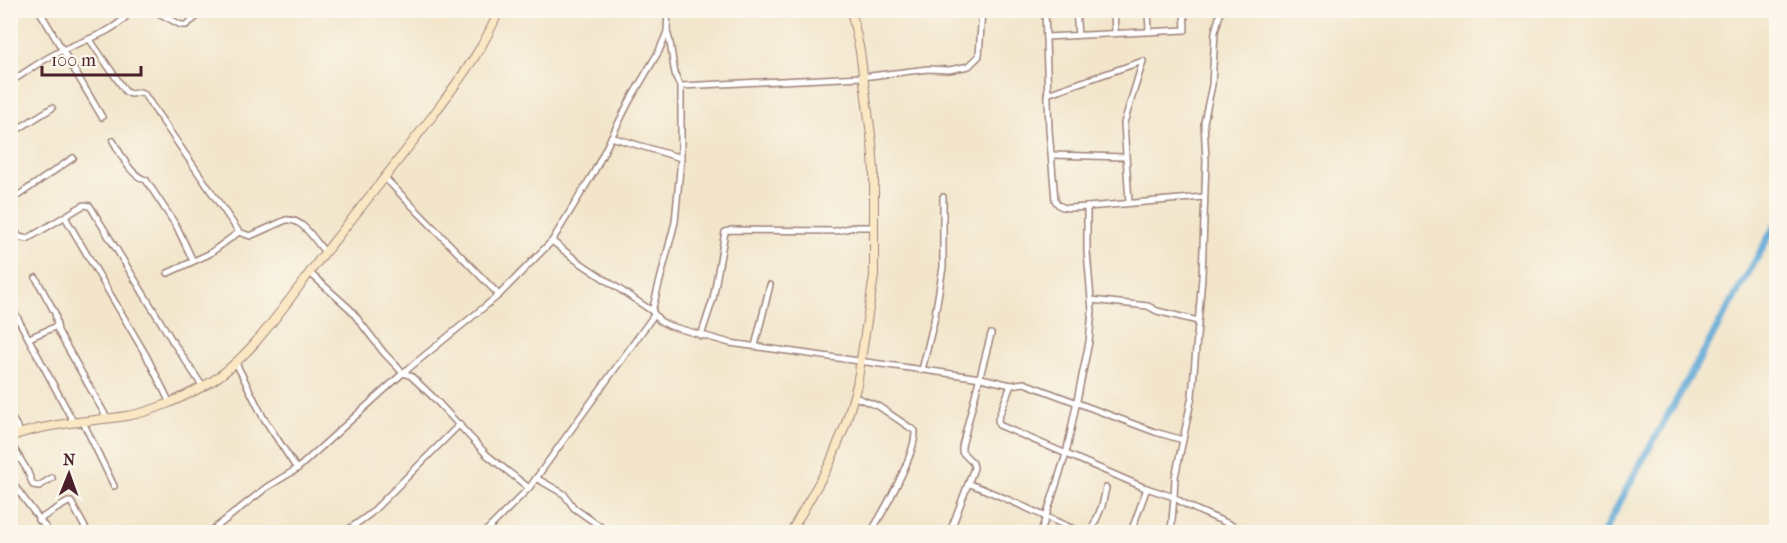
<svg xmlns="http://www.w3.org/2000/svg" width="1787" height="543" font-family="'IM FELL French Canon',serif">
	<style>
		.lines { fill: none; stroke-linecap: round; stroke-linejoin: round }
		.canal { stroke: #5fa8d6; stroke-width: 7 }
		.street-casing { stroke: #9e827a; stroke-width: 8 }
		.secondary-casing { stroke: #9e827a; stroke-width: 10 }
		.street { stroke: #fff; stroke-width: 5 }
		.secondary { stroke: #fae7c3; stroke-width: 8 }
	</style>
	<rect width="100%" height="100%" fill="#fbf7ec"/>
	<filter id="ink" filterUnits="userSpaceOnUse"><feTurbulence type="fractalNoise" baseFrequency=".0167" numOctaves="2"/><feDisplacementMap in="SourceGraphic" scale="12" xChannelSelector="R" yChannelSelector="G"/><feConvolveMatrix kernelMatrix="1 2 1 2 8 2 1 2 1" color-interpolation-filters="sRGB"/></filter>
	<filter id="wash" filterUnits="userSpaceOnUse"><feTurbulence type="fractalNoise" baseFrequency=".008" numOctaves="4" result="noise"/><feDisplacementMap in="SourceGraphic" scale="24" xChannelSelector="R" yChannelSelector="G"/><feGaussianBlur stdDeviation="1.35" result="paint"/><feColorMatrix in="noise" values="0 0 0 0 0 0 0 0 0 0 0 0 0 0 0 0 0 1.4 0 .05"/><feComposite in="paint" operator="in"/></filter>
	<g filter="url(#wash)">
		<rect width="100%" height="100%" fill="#f2e5ca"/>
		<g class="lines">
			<path class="canal" d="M1604 532 1639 466 1776 224"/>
		</g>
	</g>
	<g filter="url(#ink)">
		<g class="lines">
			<defs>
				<g id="street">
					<path d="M39 10 102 117"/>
					<path d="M153 10 181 25H186L200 14"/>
					<path d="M1076 10 1078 35"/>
					<path d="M1114 10 1115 33"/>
					<path d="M1148 10 1149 32"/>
					<path d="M667 32C674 49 671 75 681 86"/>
					<path d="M1046 37 1185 30 1184 10"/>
					<path d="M90 40 126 92 131 94 140 92 144 94 239 232 250 236 286 220C303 218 314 240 325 252"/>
					<path d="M10 82C25 73 39 62 55 54 82 39 112 36 132 10"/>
					<path d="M1047 94 1143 61 1124 123 1129 203"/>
					<path d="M10 134 52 108"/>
					<path d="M611 137 681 158"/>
					<path d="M113 141C121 154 130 176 146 180L177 227 193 261"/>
					<path d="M1052 155 1125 157"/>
					<path d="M385 178 499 295"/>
					<path d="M10 201 73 158"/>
					<path d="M1087 207 1204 197"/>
					<path d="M65 217 147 357 170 403"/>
					<path d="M10 222 19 237 27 239 84 205 90 206 173 342 203 387"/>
					<path d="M552 241 576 260 652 311 660 321 670 326 730 343 981 378 1011 385 1024 383 1155 432 1183 440 1175 477 1174 497C1195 513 1222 518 1244 532"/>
					<path d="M168 273 209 254 239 232"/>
					<path d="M310 273 350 309 384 353 403 373 411 376 432 396 487 455 529 488"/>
					<path d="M36 278 55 313 58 331 107 418"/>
					<path d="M1091 300 1148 306 1157 311 1198 321"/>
					<path d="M10 304 74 423"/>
					<path d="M652 311 675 222 681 158V86L862 77 928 69 949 70 969 66 979 56 982 10"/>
					<path d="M701 336 713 299 725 232 731 230 836 231 854 227H874"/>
					<path d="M29 338 57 326"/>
					<path d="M755 346 770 285"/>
					<path d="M236 363 263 417 297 469"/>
					<path d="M922 370 934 321 943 267V197"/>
					<path d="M1011 385 998 419 999 425 1143 487 1174 497 1171 532"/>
					<path d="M855 397 878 406 915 431C916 454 884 511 871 532"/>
					<path d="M10 415 21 433"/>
					<path d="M83 422 114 486"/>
					<path d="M1183 440 1192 396 1202 277 1206 161 1204 122 1212 85 1215 32 1221 10"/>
					<path d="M10 442 27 470 33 485 39 486 52 478"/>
					<path d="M536 478 564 494 574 508 608 532"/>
					<path d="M10 479 19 492 10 498"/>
					<path d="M970 484C1008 498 1044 517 1081 532"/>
					<path d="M19 492 49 532"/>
					<path d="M38 520 68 502H71L87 531"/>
					<path d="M210 532 267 487 297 469 403 373 499 295 552 241 594 172 629 102 659 51 667 32 668 10"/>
					<path d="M345 532 370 514 460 424"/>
					<path d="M485 532 529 488 654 315"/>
					<path d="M950 532 974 468 973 463 962 452V446L991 334"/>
					<path d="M1041 532 1066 454 1089 342 1092 311 1087 252V207C1076 207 1060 212 1055 200L1049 130 1045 10"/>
					<path d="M1091 532 1102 506 1106 488"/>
					<path d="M1131 532 1147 488"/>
				</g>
				<g id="secondary">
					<path d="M10 437C47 423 88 422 126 416 153 412 179 399 202 387 252 361 292 293 327 250 363 205 399 160 434 114 458 81 484 49 499 10"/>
					<path d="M791 532 829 465 845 426 857 385 874 276V171L872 143 860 51 851 10"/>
				</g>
			</defs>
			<use href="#street" class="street-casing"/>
			<use href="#secondary" class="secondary-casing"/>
			<use href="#street" class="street"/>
			<use href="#secondary" class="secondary"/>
		</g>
	</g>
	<rect width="1787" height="543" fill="none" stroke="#fbf7ec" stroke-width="36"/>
	<g transform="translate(69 474) rotate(1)" stroke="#fbf7ec" stroke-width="4.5" paint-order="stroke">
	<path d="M0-4.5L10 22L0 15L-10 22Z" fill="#4a1f2b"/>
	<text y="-9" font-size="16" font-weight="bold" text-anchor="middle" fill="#4a1f2b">N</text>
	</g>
	<path d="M42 66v9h99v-9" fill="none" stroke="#4a1f2b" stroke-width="3"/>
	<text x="51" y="66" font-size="18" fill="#4a1f2b" stroke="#fbf7ec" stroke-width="4.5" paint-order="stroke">100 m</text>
</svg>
